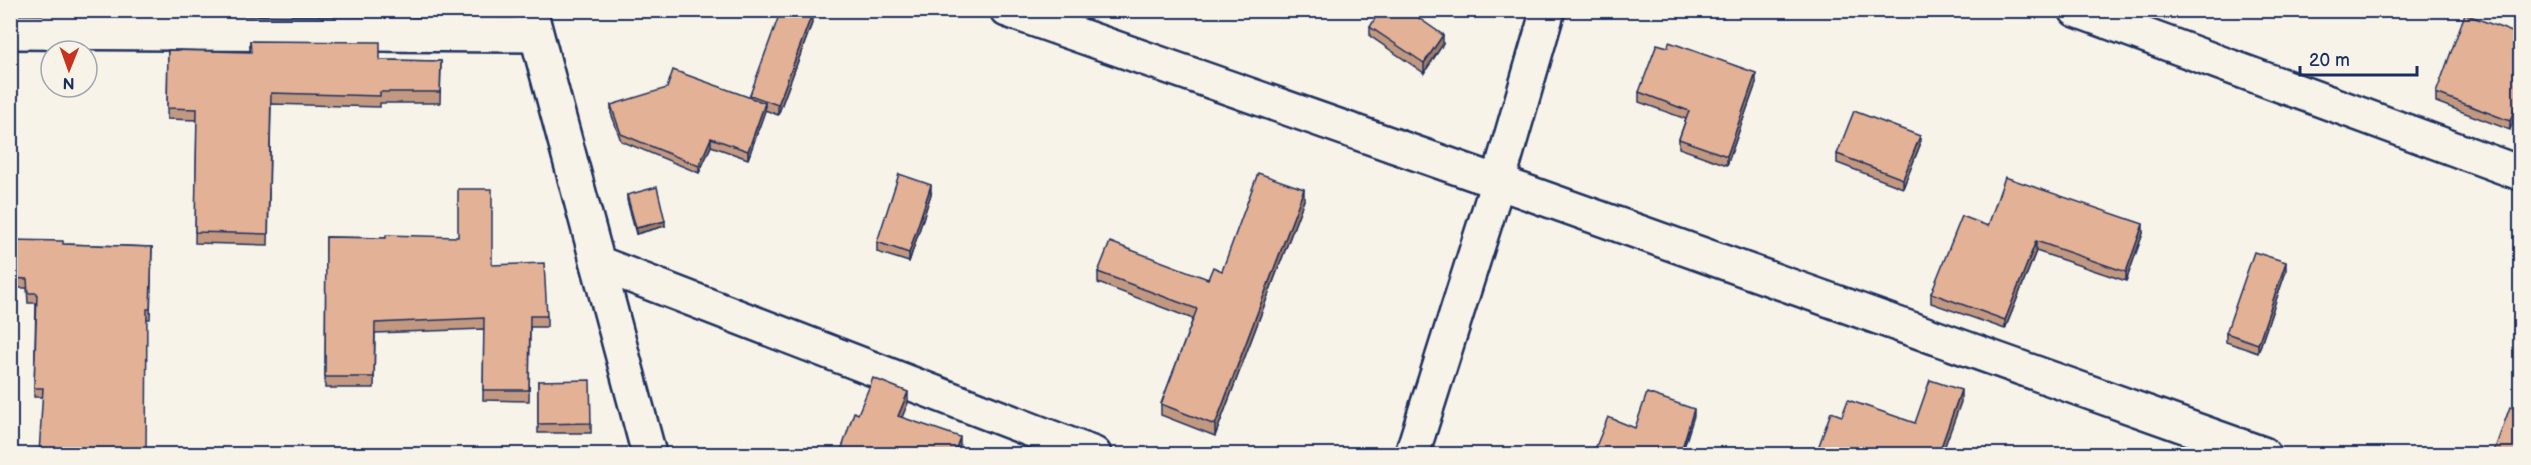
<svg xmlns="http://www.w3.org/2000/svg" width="2531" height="465" font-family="'Balsamiq Sans',sans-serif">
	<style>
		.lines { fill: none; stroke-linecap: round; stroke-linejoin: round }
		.minor-casing { stroke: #1b2f5e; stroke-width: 38 }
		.minor { stroke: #f7f3e8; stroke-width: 33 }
		.wall { fill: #c39880; stroke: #1b2f5e; stroke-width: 1.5 }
		.shaded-wall { fill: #9f7c68; stroke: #1b2f5e; stroke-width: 1.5 }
		.building { fill: #e3b195; stroke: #1b2f5e; stroke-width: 1.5 }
	</style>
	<rect width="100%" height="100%" fill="#f7f3e8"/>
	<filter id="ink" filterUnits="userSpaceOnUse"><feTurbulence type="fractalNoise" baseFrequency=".0167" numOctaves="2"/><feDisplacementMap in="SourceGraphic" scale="12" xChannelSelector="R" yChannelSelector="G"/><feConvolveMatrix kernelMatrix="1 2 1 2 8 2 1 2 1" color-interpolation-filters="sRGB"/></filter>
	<g filter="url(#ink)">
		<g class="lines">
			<defs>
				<g id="minor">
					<path d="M530 10 649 454"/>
					<path d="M1007 10 1498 182 2263 454"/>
					<path d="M2076 10 2520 173"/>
					<path d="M10 32 536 35"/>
					<path d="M598 263 1094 454"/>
					<path d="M1412 454 1498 182 1548 10"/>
				</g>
			</defs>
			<use href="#minor" class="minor-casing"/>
			<use href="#minor" class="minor"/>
		</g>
		<g class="wall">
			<path d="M812 23 778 115 765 110 748 159 711 146 699 173 621 141 611 113V105L750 98V95Z"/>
			<path d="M1370 27 1443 44 1424 73 1370 36Z"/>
			<path d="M2520 35 2510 130 2436 102V93Z"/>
			<path d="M250 41 380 60 441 61 440 103H380V107L271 104 268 245 195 243 197 120 167 119 168 50 250 52Z"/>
			<path d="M1756 83 1727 165 1679 148V139L1686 119 1639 102V92Z"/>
			<path d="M1920 145 1903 188 1837 163V154Z"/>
			<path d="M931 194 909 262 877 252V242Z"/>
			<path d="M627 195 665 226 636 234 627 200Z"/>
			<path d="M1304 200 1215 436 1161 415V404L1193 319 1098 283V272L1208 279 1222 271Z"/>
			<path d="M1988 226 2143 233 2126 281 2036 251 2005 329 1931 303V293Z"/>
			<path d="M326 237 386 238 492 265 547 316V327H530L529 401 483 400 484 329 375 333 374 388H325Z"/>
			<path d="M10 240 63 244 152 247 150 319H147L43 397H34L36 303H28L27 288H10Z"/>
			<path d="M2286 271 2258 353 2226 342V333Z"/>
			<path d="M538 381 591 423V433H538Z"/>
		</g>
		<g class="shaded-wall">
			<path d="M812 14V23L778 115V105Z"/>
			<path d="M1443 35V44L1424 73V63Z"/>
			<path d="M1756 73V83L1727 165V156Z"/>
			<path d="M2520 94V103L2510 130V121Z"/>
			<path d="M765 103V111L748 159V151Z"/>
			<path d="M1920 136V145L1903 188V179Z"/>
			<path d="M711 138V146L699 173V166Z"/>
			<path d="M931 185V194L909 262V253Z"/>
			<path d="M1304 189V200L1215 436V425Z"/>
			<path d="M665 221V226L636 234V228Z"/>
			<path d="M2143 224V233L2126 281V272Z"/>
			<path d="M2036 241V251L2005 329V320Z"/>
			<path d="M2286 262V271L2258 353V344Z"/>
			<path d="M1961 390V402L1942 454 1941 447Z"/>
			<path d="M908 392V403L898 427V416Z"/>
			<path d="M1694 409V416L1682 454V448Z"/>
			<path d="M960 437V448L958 454H954Z"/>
		</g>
		<g class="building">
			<path d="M781 10H803L812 14 778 105 750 95Z"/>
			<path d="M1380 10H1407L1443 35 1424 63 1370 27Z"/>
			<path d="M2465 14 2520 35V94L2510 121 2436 93Z"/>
			<path d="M250 41 380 42V60L441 61 440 92H380V96L271 93 268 234 195 232 197 109 167 108 168 50 251 52Z"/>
			<path d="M1669 42 1756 73 1727 156 1679 139 1689 111 1639 92 1657 44 1668 47Z"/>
			<path d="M673 70 765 103 748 151 711 138 699 166 621 134 611 105 667 88Z"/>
			<path d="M1854 111 1920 136 1903 179 1837 154Z"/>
			<path d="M1258 173 1304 189 1215 425 1161 404 1197 309 1098 272 1110 242 1208 279 1213 267 1222 271Z"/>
			<path d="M899 174 931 185 909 253 877 242Z"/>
			<path d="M2005 177 2143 224 2126 272 2036 241 2005 320 1931 293 1962 216 1988 226Z"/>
			<path d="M657 187 665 221 636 228 627 195Z"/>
			<path d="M458 189H492V265L544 263 547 316H530L529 390H483L484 318 375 323 374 377H325L326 237 386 238V235L458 237Z"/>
			<path d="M10 240 63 241V244L152 247 150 309H147L146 454H39L43 388H34L37 293H28L27 279 10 278Z"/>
			<path d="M2254 252 2286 262 2258 344 2226 333Z"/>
			<path d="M873 378 908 392 898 416 960 437 954 454H840L854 412 858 414Z"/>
			<path d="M590 380 591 423 538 424V381Z"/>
			<path d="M1930 380 1961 390 1941 447 1958 454H1816L1831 412 1842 416 1848 400 1915 423Z"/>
			<path d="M2520 392V454H2493L2510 407 2514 408Z"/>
			<path d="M1647 393 1694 409 1682 448 1687 450 1686 454H1593L1608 417 1635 428Z"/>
		</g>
	</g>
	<rect width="2531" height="465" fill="none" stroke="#f7f3e8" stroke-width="36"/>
	<rect x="18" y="18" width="2495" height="429" fill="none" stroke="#1b2f5e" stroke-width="2" filter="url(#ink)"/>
	<g transform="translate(69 69) rotate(181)"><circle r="28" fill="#f7f3e8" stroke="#9fa5b1" stroke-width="1.5"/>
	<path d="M0-4.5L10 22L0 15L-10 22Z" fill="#c8321e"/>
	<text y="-9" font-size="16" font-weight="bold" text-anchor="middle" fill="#1b2f5e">N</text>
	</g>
	<path d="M2300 66v9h117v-9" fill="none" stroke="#1b2f5e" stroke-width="3"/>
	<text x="2309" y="66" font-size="18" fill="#1b2f5e" stroke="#f7f3e8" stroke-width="4.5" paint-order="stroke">20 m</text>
</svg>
